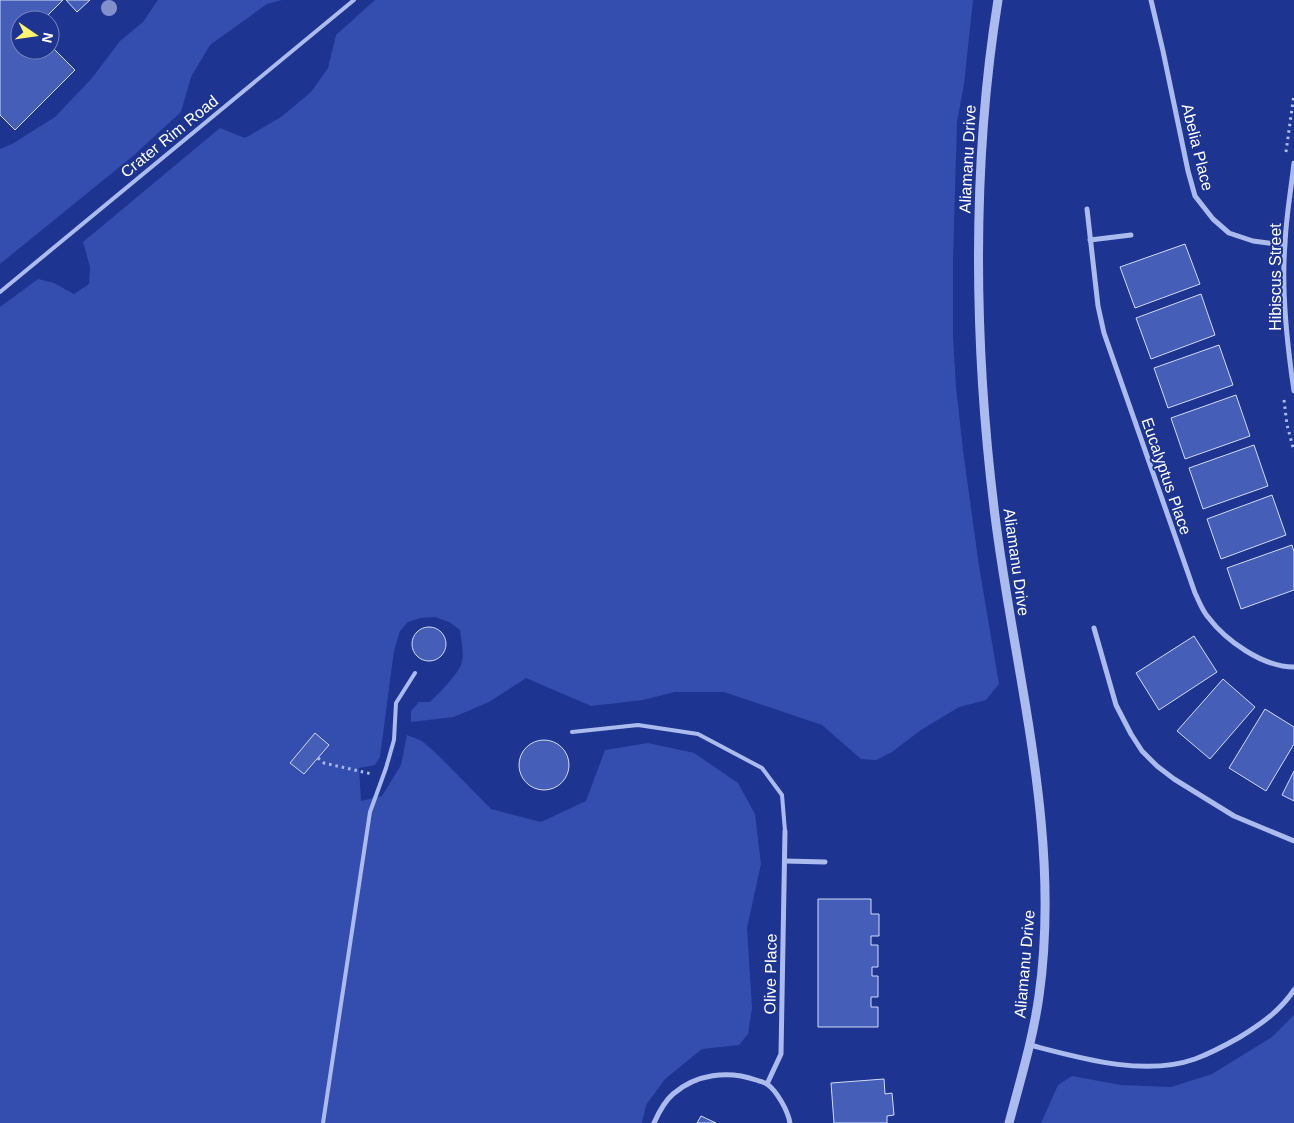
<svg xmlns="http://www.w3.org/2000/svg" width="1294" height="1123" font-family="Arial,sans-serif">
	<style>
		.green { fill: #344eaf }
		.building { fill: #455eb8; stroke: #d2dbfa }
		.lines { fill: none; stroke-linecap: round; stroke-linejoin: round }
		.path { stroke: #acbbee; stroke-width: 3; stroke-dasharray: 2.5 4; stroke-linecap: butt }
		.service { stroke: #acbbee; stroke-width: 4 }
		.minor { stroke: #acbbee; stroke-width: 5 }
		.tertiary { stroke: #acbbee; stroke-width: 9 }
		.tree { fill: #8190ca }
		.labels { text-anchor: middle; stroke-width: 4; stroke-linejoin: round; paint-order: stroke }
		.street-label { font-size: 16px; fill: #fff; stroke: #1d3490 }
	</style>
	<rect width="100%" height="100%" fill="#1d3490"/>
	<g class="green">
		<path d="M158 0H282L267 4 210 45 191 77 181 112 133 156 0 264V149L12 144 55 117 92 78 120 41 143 22Z"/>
		<path d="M375 0H973L964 84 957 122 953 262V336L956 387 963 450 979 566 999 684 986 700 959 707 921 730 892 752 876 760 861 759 822 725 724 692H675L643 700 591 706 526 678 489 702 454 717 411 722V711L419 702H430C439 693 459 674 462 662 464 651 461 641 460 630L449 622 435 617 420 618 408 622 400 631 394 651 391 673 380 757 375 765 359 768 361 801 382 796 401 765 407 735 422 741 438 755 491 809 541 822 586 801 605 750 648 743 694 753 738 783 755 814 761 864 747 928 752 1008 748 1034 739 1045 702 1049 665 1079 646 1105 642 1123H0V307L38 279 54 283 74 294 89 284 90 267 83 242 220 128 245 138 281 117 311 92 328 68 336 35Z"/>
		<path d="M1294 1015V1123H1041L1058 1085 1072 1076 1121 1085 1171 1087 1212 1074 1272 1037Z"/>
	</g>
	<g class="building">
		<path d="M0 0H63L43 20H20V50H50V45L75 70 15 130 0 115Z"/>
		<path d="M66 0H90L77 12Z"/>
		<path d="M1185 244 1200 284 1135 308 1120 267Z"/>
		<path d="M1201 294 1215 335 1151 359 1136 318Z"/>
		<path d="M1219 345 1233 385 1168 408 1154 368Z"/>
		<path d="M1236 395 1250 436 1185 459 1171 418Z"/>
		<path d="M1254 445 1268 486 1203 509 1189 468Z"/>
		<path d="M1272 495 1286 535 1221 559 1207 519Z"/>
		<path d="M1292 545 1294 552V590L1241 609 1227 568Z"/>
		<circle cx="429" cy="644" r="17"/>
		<path d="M1194 636 1217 672 1159 710 1136 673Z"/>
		<path d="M1223 679 1255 707 1210 759 1177 731Z"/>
		<path d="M1265 709 1294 727V744L1266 791 1229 768Z"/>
		<path d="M315 733 329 745 304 774 290 763Z"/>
		<circle cx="544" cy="765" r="25"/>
		<path d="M1294 771V801L1282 795Z"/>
		<path d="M818 899H871V914H879V936H871V945H878V967H872V976H878V997H871V1007H878V1027H818Z"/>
		<path d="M884 1079 885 1094 892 1093 894 1115 887 1116V1123H834L831 1083Z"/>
		<path d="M701 1116 716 1123H697Z"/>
	</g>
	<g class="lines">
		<g class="path">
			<path d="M1286 152 1294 94"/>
			<path d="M1284 400 1287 425 1294 451"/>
			<path d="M318 758 324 763 372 774"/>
		</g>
		<g class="service">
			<path d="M0 292 354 0"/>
			<path d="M572 732 638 725 698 734 762 768 782 795 785 831"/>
			<path d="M323 1123 370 812 386 768 394 740 396 703 415 673"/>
		</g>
		<g class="minor">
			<path d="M1151 0 1163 51 1188 171 1195 196 1213 219 1229 233 1253 241 1284 245"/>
			<path d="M1294 163C1291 190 1286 217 1285 244 1281 291 1287 344 1294 391"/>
			<path d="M1087 209 1098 306 1104 333 1195 593C1199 601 1202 610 1208 617 1226 641 1263 667 1294 667"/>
			<path d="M1090 240 1131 235"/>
			<path d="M1094 628 1116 705 1131 734 1142 751 1157 766 1174 779 1234 816 1294 841"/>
			<path d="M785 861 825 862"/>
			<path d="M1030 1045C1080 1058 1144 1077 1195 1059 1211 1053 1226 1045 1240 1037 1261 1024 1280 1011 1294 990"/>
			<path d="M767 1084 781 1054 785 831"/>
			<path d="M654 1123C658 1114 665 1101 673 1094 696 1074 728 1070 756 1080 759 1081 764 1082 767 1084 777 1091 788 1111 790 1123"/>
		</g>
		<path class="tertiary" d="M998 0C971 167 974 349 995 516 1015 675 1062 834 1039 996 1033 1039 1020 1081 1009 1123"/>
	</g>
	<circle class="tree" cx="109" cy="8" r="8"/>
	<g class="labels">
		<g class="street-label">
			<text transform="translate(169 136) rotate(-39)" y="6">Crater Rim Road</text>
			<text transform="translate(1198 147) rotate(76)" y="6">Abelia Place</text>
			<text transform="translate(967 159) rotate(-87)" y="6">Aliamanu Drive</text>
			<text transform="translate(1275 277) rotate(-90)" y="6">Hibiscus Street</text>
			<text transform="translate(1167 476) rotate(71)" y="6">Eucalyptus Place</text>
			<text transform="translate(1017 562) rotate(82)" y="6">Aliamanu Drive</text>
			<text transform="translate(1024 964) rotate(-85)" y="6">Aliamanu Drive</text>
			<text transform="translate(770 974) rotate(-89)" y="6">Olive Place</text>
		</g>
	</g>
	<g transform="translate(35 35) rotate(103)"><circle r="24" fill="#1d3490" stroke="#7785bc"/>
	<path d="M0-4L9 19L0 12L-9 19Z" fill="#fdf56b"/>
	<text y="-8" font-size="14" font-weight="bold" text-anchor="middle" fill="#ffffff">N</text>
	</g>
</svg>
